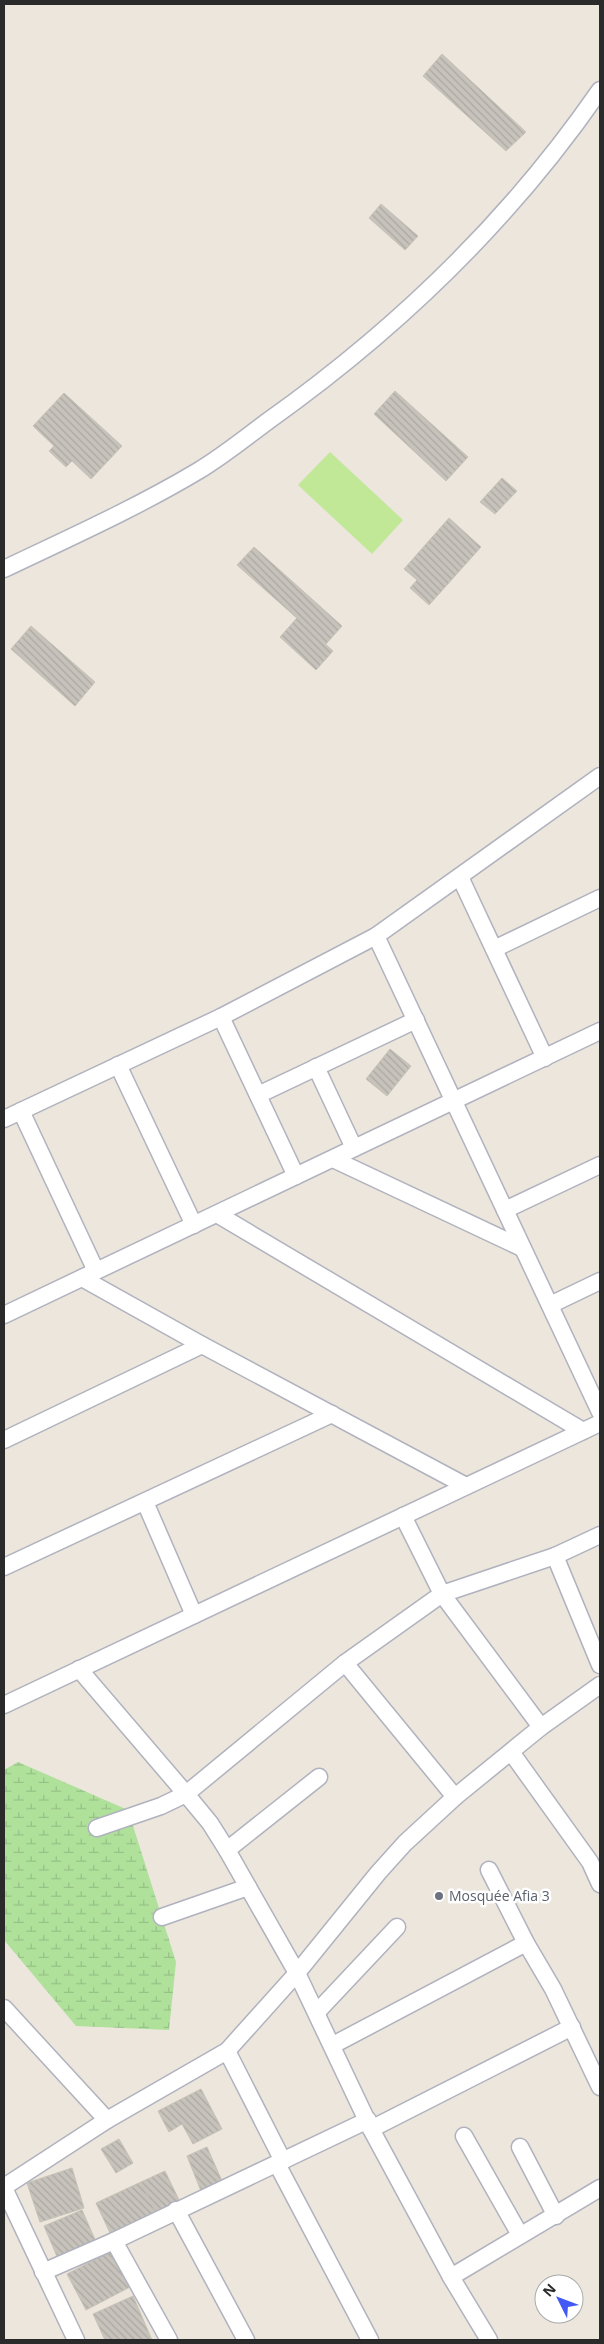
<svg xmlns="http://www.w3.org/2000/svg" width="604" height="2344" font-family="'Open Sans',sans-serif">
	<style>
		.wetland { fill: url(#wetland-marsh) }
		.pitch { fill: #c1e897 }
		.building { fill: url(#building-back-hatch); stroke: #c7c2b6 }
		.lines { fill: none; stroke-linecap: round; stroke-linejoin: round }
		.minor-casing { stroke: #b0b2be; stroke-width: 19 }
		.minor { stroke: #fff; stroke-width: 16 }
		.worship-dot { fill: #6b7280; stroke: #fff; stroke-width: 2 }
		.labels { text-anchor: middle; stroke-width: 5; stroke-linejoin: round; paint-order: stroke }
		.worship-label { font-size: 14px; fill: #5b616d; stroke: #fff; text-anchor: start }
	</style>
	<defs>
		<pattern id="wetland-marsh" width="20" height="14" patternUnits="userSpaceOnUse" patternTransform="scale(1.25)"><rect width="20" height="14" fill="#afe19b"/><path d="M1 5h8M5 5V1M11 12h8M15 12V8" fill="none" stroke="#97c186"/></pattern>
		<pattern id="building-back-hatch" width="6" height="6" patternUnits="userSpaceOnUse" patternTransform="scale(1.25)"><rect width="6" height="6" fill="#c7c3bc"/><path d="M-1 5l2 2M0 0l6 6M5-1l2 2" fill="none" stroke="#aba8a2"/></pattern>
	</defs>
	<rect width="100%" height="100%" fill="#ece6dd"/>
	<path class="wetland" d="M18 1762 128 1810 176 1962 169 2030 76 2026 4 1940V1770Z"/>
	<path class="pitch" d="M330 452 403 520 372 554 298 485Z"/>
	<g class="building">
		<path d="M442 54 526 132 506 151 423 76Z"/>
		<path d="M381 204 418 236 405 250 369 218Z"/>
		<path d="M395 391 468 457 446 481 374 414Z"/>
		<path d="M64 393 122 446 91 479 72 461 66 467 49 451 54 446 33 426Z"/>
		<path d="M502 478 517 491 495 514 480 502Z"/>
		<path d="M449 518 481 547 429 605 410 588 417 580 404 569Z"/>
		<path d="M254 547 342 626 326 644 237 565Z"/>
		<path d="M297 618 333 651 316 670 280 637Z"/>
		<path d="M31 626 95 682 75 706 11 649Z"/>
		<path d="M390 1049 411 1066 387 1096 366 1079Z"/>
		<path d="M201 2089 222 2129 193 2144 182 2124 169 2132 158 2111Z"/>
		<path d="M119 2139 133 2163 116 2173 101 2149Z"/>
		<path d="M207 2147 222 2181 201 2191 187 2156Z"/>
		<path d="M72 2168 84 2208 40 2222 27 2183Z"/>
		<path d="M165 2171 181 2204 157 2215 141 2182Z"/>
		<path d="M141 2182 157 2215 112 2237 96 2203Z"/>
		<path d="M82 2210 97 2244 59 2261 44 2226Z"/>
		<path d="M112 2251 130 2287 86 2310 67 2274Z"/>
		<path d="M133 2296 152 2340H105L93 2314Z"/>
	</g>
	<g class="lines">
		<defs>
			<g id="minor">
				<path d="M4 569C69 538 136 508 198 471 223 456 245 438 268 421 396 330 511 219 600 90"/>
				<path d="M460 877 545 1058"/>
				<path d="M376 936 600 1412"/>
				<path d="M494 949 600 898"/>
				<path d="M221 1017 296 1176"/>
				<path d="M118 1065 194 1225"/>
				<path d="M316 1067 354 1148"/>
				<path d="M258 1095 416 1020"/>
				<path d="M21 1111 96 1271"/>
				<path d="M4 1119 221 1017 376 936 600 776"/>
				<path d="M333 1159 522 1248"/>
				<path d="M505 1210 600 1165"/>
				<path d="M217 1214 583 1431"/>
				<path d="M82 1278 202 1345 466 1486"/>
				<path d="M550 1305 600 1281"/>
				<path d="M4 1315 600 1031"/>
				<path d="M4 1440 202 1345"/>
				<path d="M145 1502 194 1615"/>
				<path d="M403 1516 442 1594 541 1727"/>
				<path d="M555 1556 600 1665"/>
				<path d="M4 1567 332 1414"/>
				<path d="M345 1663 455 1797"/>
				<path d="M79 1669 186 1794 210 1823 227 1850 297 1973 371 2129 451 2277 489 2340"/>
				<path d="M4 1705 600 1423"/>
				<path d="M511 1752 590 1862 600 1884"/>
				<path d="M97 1828 161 1806 186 1794 345 1663 442 1594 555 1556 600 1535"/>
				<path d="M227 1850 319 1777"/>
				<path d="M489 1870 526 1943"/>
				<path d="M162 1917 248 1887"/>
				<path d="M4 2008 107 2120"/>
				<path d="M317 2012 397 1927"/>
				<path d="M333 2045 526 1943 553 1989 600 2087"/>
				<path d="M227 2051 283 2161"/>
				<path d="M371 2129 572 2027"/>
				<path d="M464 2136 520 2235"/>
				<path d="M520 2147 556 2216"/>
				<path d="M277 2164 370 2340"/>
				<path d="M4 2187 107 2120 227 2051 297 1973 378 1873 405 1843 455 1797 541 1727 600 1685"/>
				<path d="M4 2188 76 2340"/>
				<path d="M176 2210 246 2340"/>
				<path d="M114 2241 169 2340"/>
				<path d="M43 2272 114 2241 368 2120"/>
				<path d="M451 2277 600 2188"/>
			</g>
		</defs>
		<use href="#minor" class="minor-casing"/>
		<use href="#minor" class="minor"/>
	</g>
	<circle class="worship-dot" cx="439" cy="1896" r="5"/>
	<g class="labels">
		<g class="worship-label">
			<text x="449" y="1901">Mosquée Afia 3</text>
		</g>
	</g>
	<rect width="604" height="2344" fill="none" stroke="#2a2a2a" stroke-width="10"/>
	<g transform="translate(559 2299) rotate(312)"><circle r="24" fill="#ffffff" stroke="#aaaaaa"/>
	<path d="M0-4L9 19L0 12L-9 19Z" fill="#4258f4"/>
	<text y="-8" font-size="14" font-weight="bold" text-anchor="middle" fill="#2a2a2a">N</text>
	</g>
</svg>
